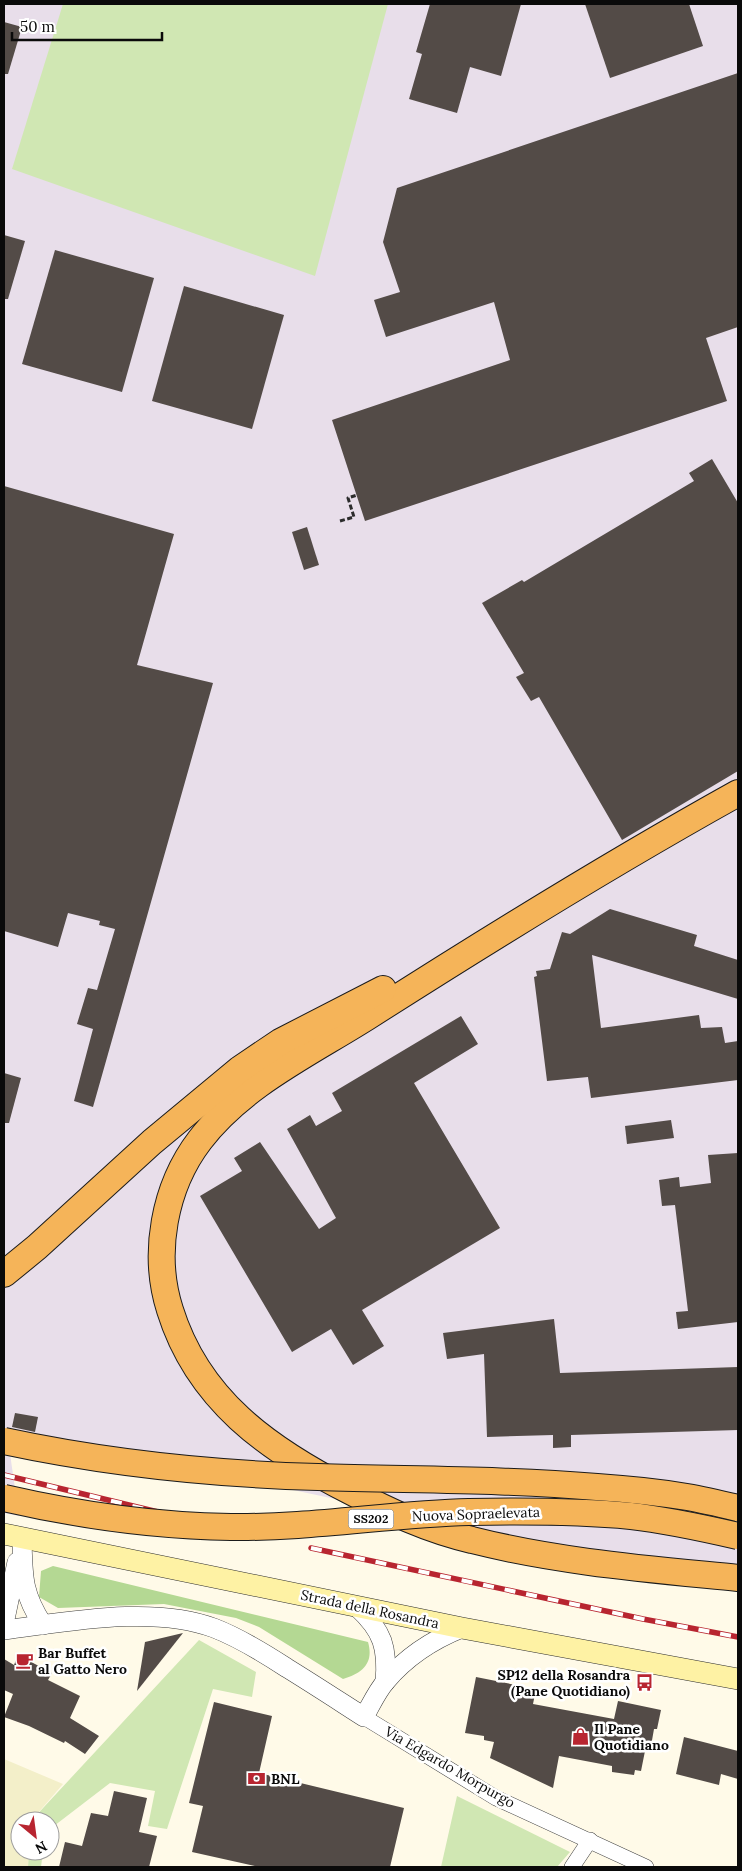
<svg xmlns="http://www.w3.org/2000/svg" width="742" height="1871" font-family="Lora,serif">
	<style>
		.industrial { fill: #e8deea }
		.farmland { fill: #f3efc9 }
		.green { fill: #d0e7b3 }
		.forest { fill: #b4d893 }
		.building { fill: #534b47 }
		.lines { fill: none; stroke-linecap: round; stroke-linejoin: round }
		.minor-casing { stroke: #3d3d3d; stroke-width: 16 }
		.tertiary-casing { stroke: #3d3d3d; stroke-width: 20 }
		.secondary-casing { stroke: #2c2c2c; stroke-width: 22 }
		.trunk-casing { stroke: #1b1b1b; stroke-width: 28 }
		.path { stroke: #2c2c2c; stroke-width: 3; stroke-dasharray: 5 2.5; stroke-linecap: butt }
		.minor { stroke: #fff; stroke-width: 15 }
		.tertiary { stroke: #fff; stroke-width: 19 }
		.secondary { stroke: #fef2a4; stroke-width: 21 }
		.trunk { stroke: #f5b459; stroke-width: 26 }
		.rail-casing { stroke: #b82530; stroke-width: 5.5 }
		.rail { stroke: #fff; stroke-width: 4; stroke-dasharray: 11; stroke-linecap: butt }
		.trunk-bridge-casing { stroke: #1b1b1b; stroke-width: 28; stroke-linecap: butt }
		.trunk-bridge { stroke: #f5b459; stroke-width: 26 }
		.labels { text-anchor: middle; stroke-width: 5; stroke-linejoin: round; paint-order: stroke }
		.shield { fill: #fff; stroke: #545454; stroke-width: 1 }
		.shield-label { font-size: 12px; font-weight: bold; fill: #0a0a0a }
		.street-label { font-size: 14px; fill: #0a0a0a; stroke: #fff }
		.poi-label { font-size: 14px; font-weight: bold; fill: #0a0a0a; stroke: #fff; text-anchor: start }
	</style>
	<rect width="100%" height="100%" fill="#fffae8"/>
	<path class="industrial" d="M4 4H738V1591L453 1524 293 1490 7 1433 19 1516 4 1513Z"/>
	<path class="farmland" d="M4 1759 63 1784 31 1821H20V1851H29L28 1867H4Z"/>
	<g class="green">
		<path d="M63 4H388L315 276 12 169Z"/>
		<path d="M199 1640 256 1672 252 1697 213 1689 167 1829 148 1826 155 1791 110 1783 50 1829V1821H31Z"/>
		<path d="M457 1796 570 1852 557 1867H441Z"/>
		<path d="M29 1851H43L41 1867H28Z"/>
	</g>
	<path class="forest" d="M53 1566 368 1642C374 1663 363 1673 343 1679L259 1627 236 1618 164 1604 58 1608 39 1597 41 1571Z"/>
	<g class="building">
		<path d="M430 4H521L501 76 470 67 457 113 409 99 422 54 416 52Z"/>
		<path d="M585 4H689L703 46 610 78Z"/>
		<path d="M4 22 22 27 8 74H4Z"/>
		<path d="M738 73V327L706 338 727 401 365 521 332 420 510 360 494 302 386 337 374 300 400 292 383 242 397 188Z"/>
		<path d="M4 235 25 241 8 299H4Z"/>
		<path d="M55 250 154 278 122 392 22 364Z"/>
		<path d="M184 286 284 315 252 429 152 401Z"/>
		<path d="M712 459 738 503V771L622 840 539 697 531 701 516 677 524 673 482 603 522 580 524 582 694 481 689 473Z"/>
		<path d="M4 486 174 534 137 665 213 683 93 1107 74 1101 93 1029 77 1024 88 988 97 990 115 929 99 925 100 921 68 913 58 947 4 931Z"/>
		<path d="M307 527 319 565 304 570 292 532Z"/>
		<path d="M610 909 697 935 694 946 738 960V999L592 955 601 1028 699 1015 701 1028 722 1027 725 1043 738 1041V1080L591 1098 588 1077 547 1081 534 977 537 976 536 971 550 969 562 932 570 934Z"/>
		<path d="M461 1016 478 1044 414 1083 500 1228 362 1310 384 1346 353 1365 331 1329 292 1352 200 1196 242 1171 234 1158 260 1142 319 1229 336 1218 287 1129 310 1115 316 1126 342 1111 332 1093Z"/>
		<path d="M4 1073 21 1078 9 1123H4Z"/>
		<path d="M671 1120 674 1138 627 1144 625 1126Z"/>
		<path d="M738 1153V1322L678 1329 676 1312 688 1311 675 1205 662 1206 659 1180 679 1177 680 1187 711 1183 708 1155Z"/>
		<path d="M554 1319 560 1373 738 1367V1430L571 1435V1447L553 1448V1435L487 1437 484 1354 447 1359 443 1333Z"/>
		<path d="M15 1413 38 1417 35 1432 12 1427Z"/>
		<path d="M183 1633 137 1691 145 1642Z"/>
		<path d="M18 1655 52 1673 48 1680 80 1696 70 1718 99 1736 85 1754 65 1741 64 1743 29 1726 4 1717 13 1694 4 1690V1659L14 1665Z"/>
		<path d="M476 1677 536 1689 533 1704 614 1719 618 1701 661 1710 657 1729H654L651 1746H646L641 1771 635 1770 634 1775 612 1772V1766L559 1756 553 1788 490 1758 494 1742 484 1740V1736L465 1733Z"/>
		<path d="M214 1702 272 1716 259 1773 404 1808 390 1867H259L192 1852 203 1806 189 1803Z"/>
		<path d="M684 1737 738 1751V1779L721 1774 719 1785 676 1774Z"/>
		<path d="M114 1791 147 1798 139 1832 157 1836 149 1867H59L65 1842 82 1846 91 1813 108 1816Z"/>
	</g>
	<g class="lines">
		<defs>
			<g id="minor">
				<path d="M364 1717 496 1798 646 1867"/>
				<path d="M572 1867 590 1840"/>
			</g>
			<g id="tertiary">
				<path d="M22 1539C23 1576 22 1593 43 1625"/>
				<path d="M357 1607C383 1631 388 1648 385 1682"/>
				<path d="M4 1624 17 1562"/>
				<path d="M4 1630C68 1622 153 1605 214 1628 240 1638 264 1653 287 1668 313 1684 339 1701 364 1717 371 1705 377 1691 386 1681 407 1656 432 1640 462 1628"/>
			</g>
			<path id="secondary" d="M4 1534 462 1628 738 1679"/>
			<g id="trunk">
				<path d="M738 793C612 863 489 939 367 1017 310 1053 242 1085 200 1140 164 1187 152 1254 170 1310 198 1400 268 1449 348 1490 388 1511 428 1530 472 1540 559 1562 649 1569 738 1578"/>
				<path d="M4 1274 37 1247 152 1142 240 1069 280 1042 383 989"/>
			</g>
		</defs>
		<use href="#minor" class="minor-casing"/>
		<use href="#tertiary" class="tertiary-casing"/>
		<use href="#secondary" class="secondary-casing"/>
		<use href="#trunk" class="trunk-casing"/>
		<path class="path" d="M340 521 354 517 348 498 357 495"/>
		<use href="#minor" class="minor"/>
		<use href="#tertiary" class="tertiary"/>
		<use href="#secondary" class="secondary"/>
		<use href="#trunk" class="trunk"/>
		<defs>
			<g id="rail">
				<path d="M4 1475 183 1518"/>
				<path d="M311 1548 643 1619 738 1637"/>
			</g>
		</defs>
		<use href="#rail" class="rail-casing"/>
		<use href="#rail" class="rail"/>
		<defs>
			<g id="trunk-bridge">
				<path d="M4 1441C107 1463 212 1474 318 1477 411 1480 504 1479 597 1487 627 1489 657 1492 687 1497 704 1500 721 1504 738 1508"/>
				<path d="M4 1498C78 1515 155 1526 231 1527 311 1528 390 1514 469 1512 522 1511 577 1511 631 1516 667 1520 703 1528 738 1536"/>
			</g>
		</defs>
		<use href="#trunk-bridge" class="trunk-bridge-casing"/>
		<use href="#trunk-bridge" class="trunk-bridge"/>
	</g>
	<defs>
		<symbol id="cafe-bare" viewBox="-9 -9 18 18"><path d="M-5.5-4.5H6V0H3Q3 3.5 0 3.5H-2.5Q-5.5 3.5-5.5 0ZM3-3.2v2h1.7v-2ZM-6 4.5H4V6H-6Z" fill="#b82530" stroke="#fff" stroke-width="2.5" paint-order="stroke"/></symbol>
		<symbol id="bus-bare" viewBox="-9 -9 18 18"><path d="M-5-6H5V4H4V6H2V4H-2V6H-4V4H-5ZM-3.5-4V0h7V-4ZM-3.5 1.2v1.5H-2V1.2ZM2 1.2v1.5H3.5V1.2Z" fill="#b82530" stroke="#fff" stroke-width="2.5" paint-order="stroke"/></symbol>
		<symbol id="shop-bare" viewBox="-9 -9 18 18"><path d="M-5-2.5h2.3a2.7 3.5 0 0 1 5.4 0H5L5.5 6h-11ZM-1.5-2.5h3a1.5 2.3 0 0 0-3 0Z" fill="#b82530" stroke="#fff" stroke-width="2.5" paint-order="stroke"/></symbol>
		<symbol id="bank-bare" viewBox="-9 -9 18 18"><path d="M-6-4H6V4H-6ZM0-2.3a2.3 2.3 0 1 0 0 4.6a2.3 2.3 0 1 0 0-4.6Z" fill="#b82530" stroke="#fff" stroke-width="2.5" paint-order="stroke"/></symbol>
	</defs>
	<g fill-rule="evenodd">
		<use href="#cafe-bare" x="12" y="1648" width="25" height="25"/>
		<use href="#bus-bare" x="632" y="1670" width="25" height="25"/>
		<use href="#shop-bare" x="568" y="1724" width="25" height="25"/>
		<use href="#bank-bare" x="244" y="1766" width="25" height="25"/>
	</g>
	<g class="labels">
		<rect class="shield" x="348.5" y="1509.5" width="45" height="19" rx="4"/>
		<g class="shield-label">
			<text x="371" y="1523">SS202</text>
		</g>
		<g class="street-label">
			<text transform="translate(476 1514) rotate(-2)" y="5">Nuova Sopraelevata</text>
			<text transform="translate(370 1609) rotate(12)" y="5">Strada della Rosandra</text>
			<text transform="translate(450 1767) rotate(30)" y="5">Via Edgardo Morpurgo</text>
		</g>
		<g class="poi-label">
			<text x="38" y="1658">Bar Buffet<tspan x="38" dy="16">al Gatto Nero</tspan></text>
			<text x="630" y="1680" text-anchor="end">SP12 della Rosandra<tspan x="630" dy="16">(Pane Quotidiano)</tspan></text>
			<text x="594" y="1734">Il Pane<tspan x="594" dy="16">Quotidiano</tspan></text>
			<text x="271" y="1784">BNL</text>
		</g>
	</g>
	<rect width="742" height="1871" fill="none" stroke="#0a0a0a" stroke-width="10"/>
	<g transform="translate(35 1836) rotate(151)"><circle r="24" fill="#ffffff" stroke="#9d9d9d"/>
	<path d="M0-4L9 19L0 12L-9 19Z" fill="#b82530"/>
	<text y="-8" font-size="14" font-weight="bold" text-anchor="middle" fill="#0a0a0a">N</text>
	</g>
	<path d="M12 32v8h150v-8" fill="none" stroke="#0a0a0a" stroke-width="2.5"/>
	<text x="20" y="32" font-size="15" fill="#0a0a0a" stroke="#ffffff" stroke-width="4" paint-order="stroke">50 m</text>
</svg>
